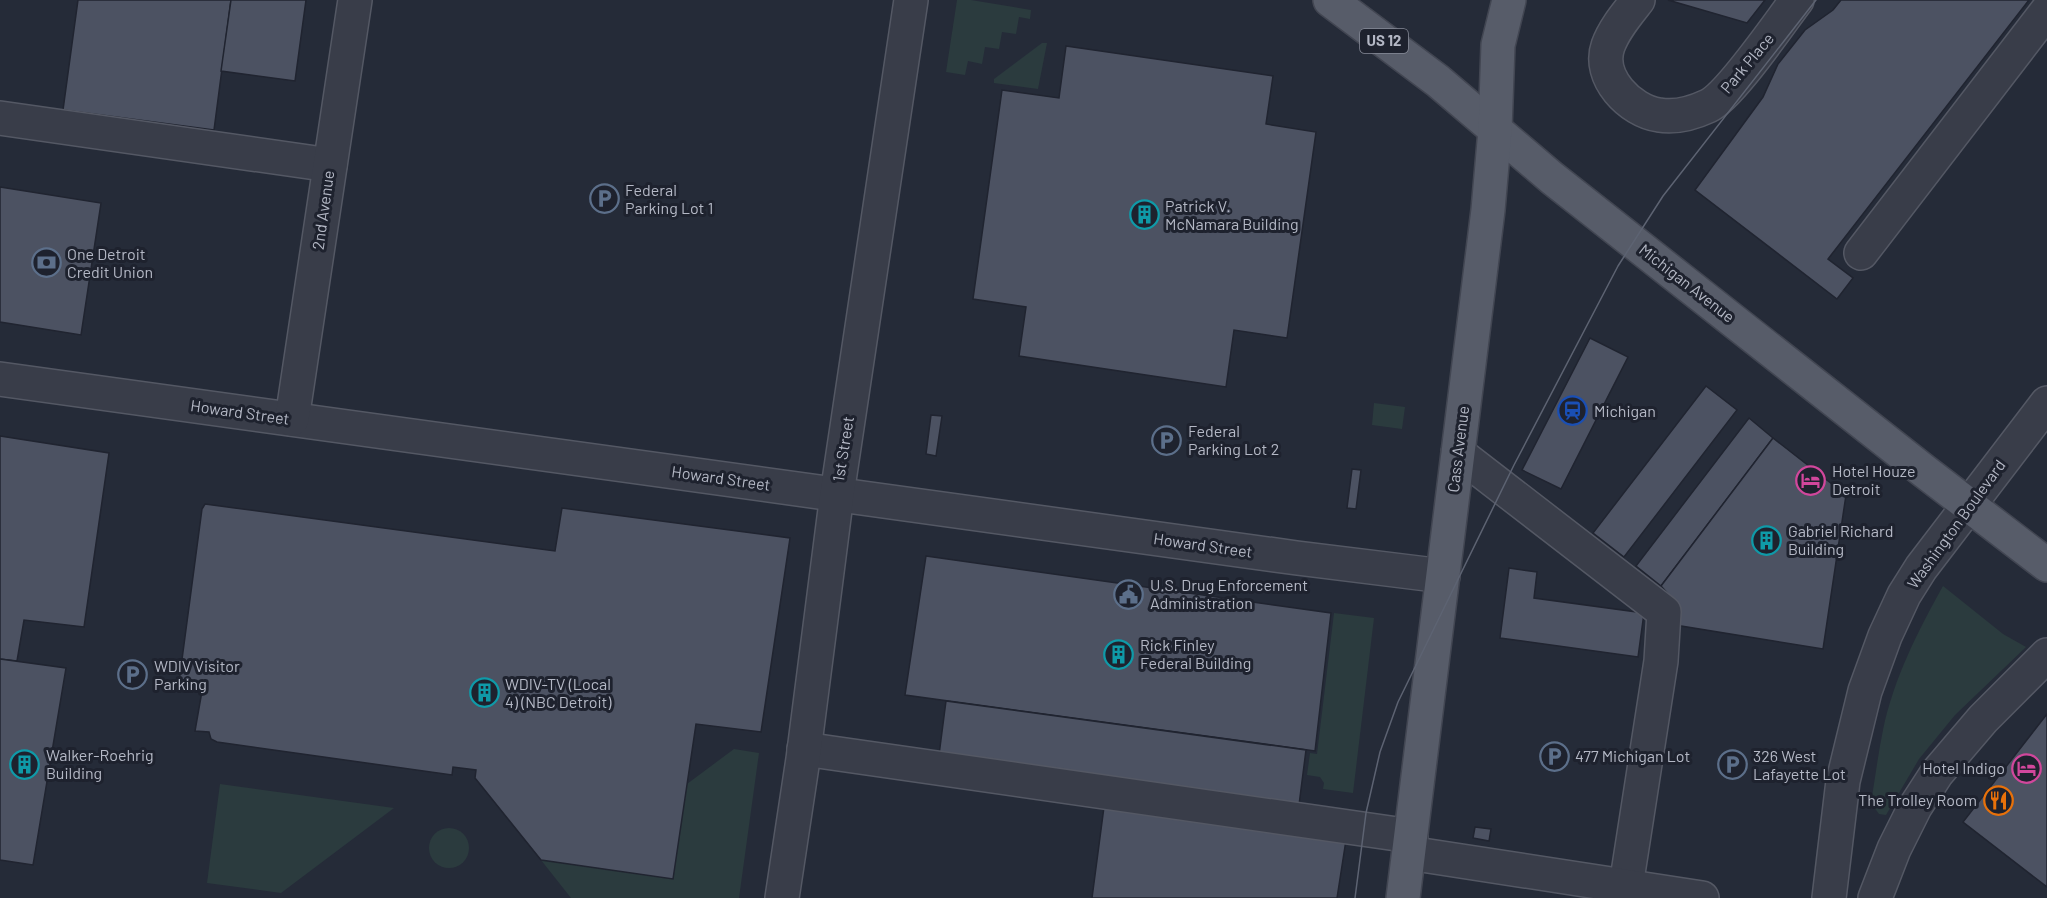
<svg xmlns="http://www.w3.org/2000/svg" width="2047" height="898" font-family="Barlow,sans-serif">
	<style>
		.green { fill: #2b3b3e }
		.building { fill: #4c5262; stroke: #202430; stroke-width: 1.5 }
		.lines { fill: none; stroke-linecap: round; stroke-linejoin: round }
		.minor-casing { stroke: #545864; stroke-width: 36 }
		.major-casing { stroke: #424652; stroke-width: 36 }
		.minor { stroke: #393d49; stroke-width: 33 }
		.major { stroke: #575c69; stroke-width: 33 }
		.tram { stroke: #5d6372; stroke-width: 1.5 }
		.labels { text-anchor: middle; stroke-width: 6; stroke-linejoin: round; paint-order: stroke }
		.shield { fill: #1e222e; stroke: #878b98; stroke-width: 1.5 }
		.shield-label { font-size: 15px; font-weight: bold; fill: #b4b8c5 }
		.street-label { font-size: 16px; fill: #b4b8c5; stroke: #1e222e }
		.poi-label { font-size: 16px; fill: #b4b8c5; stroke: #1e222e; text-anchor: start }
	</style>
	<rect width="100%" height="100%" fill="#252b38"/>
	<g class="green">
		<path d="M957 0H971L1031 10 1030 19 1019 17 1016 34 1002 32 999 49 985 47 982 64 968 61 965 75 946 72Z"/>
		<path d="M1042 43H1047L1038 89 994 83V79Z"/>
		<path d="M1374 403 1405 407 1402 429 1372 425Z"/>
		<path d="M1943 586 2003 634 2026 647 1955 715 1919 759 1886 815 1879 814 1871 803C1875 779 1878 754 1883 730 1894 678 1917 633 1943 586Z"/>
		<path d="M1334 613 1374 618 1353 793 1323 789 1324 783 1320 777 1307 775 1310 753 1317 754Z"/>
		<path d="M734 749 759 753 739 898H571L541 860 673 879 687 784Z"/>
		<path d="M220 784 394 808 281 893 207 883Z"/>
		<circle cx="449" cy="848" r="20"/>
	</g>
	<g class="building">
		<path d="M78 0H231L214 130 63 110Z"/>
		<path d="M231 0H306L295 81 221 71Z"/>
		<path d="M1668 0H1765L1747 23Z"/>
		<path d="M1841 0H2029L1828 259 1853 278 1837 299 1695 190 1763 97 1778 64 1805 30 1833 10Z"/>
		<path d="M1066 46 1273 76 1266 124 1316 132 1287 338 1234 330 1226 387 1019 356 1026 307 973 299 1002 90 1059 98Z"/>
		<path d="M0 187 101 203 81 335 0 322Z"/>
		<path d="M1590 338 1628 357 1561 489 1522 470Z"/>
		<path d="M1706 386 1737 410 1624 557 1593 533Z"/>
		<path d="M931 415 942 416 936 456 926 454Z"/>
		<path d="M1749 418 1773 438 1661 586 1636 566Z"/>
		<path d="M0 436 109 453 84 627 24 620 17 661 0 659Z"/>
		<path d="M1773 438 1846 495 1823 649 1675 625 1677 604 1661 586Z"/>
		<path d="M1352 469 1361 470 1356 509 1347 508Z"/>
		<path d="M205 504 555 551 562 508 790 538 761 732 696 724 673 879 541 860 475 778 476 770 453 767 452 775 217 742 211 739 209 732 195 731 202 691 185 688 181 686 179 682 202 509Z"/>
		<path d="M926 556 1331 613 1315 751 905 695Z"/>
		<path d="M1509 568 1537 572 1534 598 1644 613 1638 657 1500 638Z"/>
		<path d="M0 659 66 668 33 865 0 860Z"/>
		<path d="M946 701 1306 750 1299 805 939 755Z"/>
		<path d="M2047 714V887L1963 822Z"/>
		<path d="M1104 807 1346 840 1337 898H1092Z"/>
		<path d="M1475 827 1491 829 1489 841 1473 838Z"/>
	</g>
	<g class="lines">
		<defs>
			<g id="minor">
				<path d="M1638 0C1627 14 1614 29 1608 46 1597 77 1630 111 1659 115 1676 118 1693 113 1708 106 1730 96 1780 22 1797 0"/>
				<path d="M0 118 330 165"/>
				<path d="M1861 253 2047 11"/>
				<path d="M0 379 1297 558 1443 576"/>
				<path d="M292 419 355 0"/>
				<path d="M1458 453 1664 612 1661 661 1626 886"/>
				<path d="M804 749 1411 836"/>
				<path d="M1409 853 1702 898"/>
				<path d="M782 898 803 759 837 494 911 0"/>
				<path d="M1829 898 1843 781 1865 691 1885 636 1904 595 1921 568 2047 403"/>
				<path d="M1875 898 1894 849 1915 807 1937 773 1983 719 2047 655"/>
			</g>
			<g id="major">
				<path d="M1330 0 1438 81 1552 178 1924 471 2047 565"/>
				<path d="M1403 898 1488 210 1495 130 1498 45 1509 0"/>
			</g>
		</defs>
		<use href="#minor" class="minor-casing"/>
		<use href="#major" class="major-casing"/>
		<use href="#minor" class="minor"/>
		<use href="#major" class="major"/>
		<path class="tram" d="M1355 898 1366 813 1380 752 1398 702 1514 465 1618 266 1663 196 1816 0"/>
	</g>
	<defs>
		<symbol id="parking-ring" viewBox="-11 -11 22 22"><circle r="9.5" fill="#1e222e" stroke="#5c6f8a" stroke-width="1.5"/><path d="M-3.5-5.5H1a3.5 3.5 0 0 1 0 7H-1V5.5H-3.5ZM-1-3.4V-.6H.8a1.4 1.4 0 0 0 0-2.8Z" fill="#5c6f8a"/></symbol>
		<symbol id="building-ring" viewBox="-11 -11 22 22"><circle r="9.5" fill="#1e222e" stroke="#0f9aa8" stroke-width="1.5"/><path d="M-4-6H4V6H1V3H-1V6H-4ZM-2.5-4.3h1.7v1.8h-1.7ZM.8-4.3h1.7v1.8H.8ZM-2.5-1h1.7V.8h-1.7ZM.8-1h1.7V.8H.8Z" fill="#0f9aa8"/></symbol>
		<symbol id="bank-ring" viewBox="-11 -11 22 22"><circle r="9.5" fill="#1e222e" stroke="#5c6f8a" stroke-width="1.5"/><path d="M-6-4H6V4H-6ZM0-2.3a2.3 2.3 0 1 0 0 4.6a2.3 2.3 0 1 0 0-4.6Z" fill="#5c6f8a"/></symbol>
		<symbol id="station-ring" viewBox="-11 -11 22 22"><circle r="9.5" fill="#1e222e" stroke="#1a4fb4" stroke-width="1.5"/><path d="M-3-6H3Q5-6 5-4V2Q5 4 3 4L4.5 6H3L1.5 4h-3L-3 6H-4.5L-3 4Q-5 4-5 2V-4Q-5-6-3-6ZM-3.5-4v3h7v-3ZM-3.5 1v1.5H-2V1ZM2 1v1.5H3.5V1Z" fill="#1a4fb4"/></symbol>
		<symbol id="hotel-ring" viewBox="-11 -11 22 22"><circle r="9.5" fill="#1e222e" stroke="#d1479c" stroke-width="1.5"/><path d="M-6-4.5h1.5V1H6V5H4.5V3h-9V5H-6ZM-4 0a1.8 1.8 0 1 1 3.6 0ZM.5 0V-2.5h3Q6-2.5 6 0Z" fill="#d1479c"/></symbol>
		<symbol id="civic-ring" viewBox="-11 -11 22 22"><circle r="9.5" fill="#1e222e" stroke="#5c6f8a" stroke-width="1.5"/><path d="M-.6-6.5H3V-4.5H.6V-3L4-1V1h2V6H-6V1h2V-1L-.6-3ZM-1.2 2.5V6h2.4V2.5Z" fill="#5c6f8a"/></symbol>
		<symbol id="restaurant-ring" viewBox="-11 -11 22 22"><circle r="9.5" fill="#1e222e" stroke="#e8710a" stroke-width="1.5"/><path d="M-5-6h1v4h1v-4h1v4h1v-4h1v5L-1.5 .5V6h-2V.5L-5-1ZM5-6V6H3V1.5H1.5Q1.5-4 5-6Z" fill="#e8710a"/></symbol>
	</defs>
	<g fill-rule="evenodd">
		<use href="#parking-ring" x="588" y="182" width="33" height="33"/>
		<use href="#building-ring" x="1128" y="198" width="33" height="33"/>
		<use href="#bank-ring" x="30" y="246" width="33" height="33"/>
		<use href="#station-ring" x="1556" y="394" width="33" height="33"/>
		<use href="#parking-ring" x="1150" y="424" width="33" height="33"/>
		<use href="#hotel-ring" x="1794" y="464" width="33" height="33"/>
		<use href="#building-ring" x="1750" y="524" width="33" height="33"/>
		<use href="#civic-ring" x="1112" y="578" width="33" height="33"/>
		<use href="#building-ring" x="1102" y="638" width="33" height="33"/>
		<use href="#parking-ring" x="116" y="658" width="33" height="33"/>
		<use href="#building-ring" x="468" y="676" width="33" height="33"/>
		<use href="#parking-ring" x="1538" y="740" width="33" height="33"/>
		<use href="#building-ring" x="8" y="748" width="33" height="33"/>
		<use href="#parking-ring" x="1716" y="748" width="33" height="33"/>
		<use href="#hotel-ring" x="2010" y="752" width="33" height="33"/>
		<use href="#restaurant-ring" x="1982" y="784" width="33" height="33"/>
	</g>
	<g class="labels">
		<rect class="shield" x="1360" y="29" width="48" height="24" rx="4.5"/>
		<g class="shield-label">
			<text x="1384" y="46">US 12</text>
		</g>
		<g class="street-label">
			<text transform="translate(1747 63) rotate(-50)" y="6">Park Place</text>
			<text transform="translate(323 210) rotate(-82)" y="6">2nd Avenue</text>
			<text transform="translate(1687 283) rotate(38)" y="6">Michigan Avenue</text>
			<text transform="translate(240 412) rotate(8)" y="6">Howard Street</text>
			<text transform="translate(843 449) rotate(-81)" y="6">1st Street</text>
			<text transform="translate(1458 449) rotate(-83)" y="6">Cass Avenue</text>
			<text transform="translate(721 478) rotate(8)" y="6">Howard Street</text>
			<text transform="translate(1956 524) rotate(-54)" y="6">Washington Boulevard</text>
			<text transform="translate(1203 545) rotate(8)" y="6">Howard Street</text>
		</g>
		<g class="poi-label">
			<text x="625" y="196">Federal<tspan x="625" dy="18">Parking Lot 1</tspan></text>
			<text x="1165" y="212">Patrick V.<tspan x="1165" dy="18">McNamara Building</tspan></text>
			<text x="67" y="260">One Detroit<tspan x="67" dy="18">Credit Union</tspan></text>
			<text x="1594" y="417">Michigan</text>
			<text x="1188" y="437">Federal<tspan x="1188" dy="18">Parking Lot 2</tspan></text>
			<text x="1832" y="477">Hotel Houze<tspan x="1832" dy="18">Detroit</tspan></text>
			<text x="1788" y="537">Gabriel Richard<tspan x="1788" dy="18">Building</tspan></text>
			<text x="1150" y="591">U.S. Drug Enforcement<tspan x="1150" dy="18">Administration</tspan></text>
			<text x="1140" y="651">Rick Finley<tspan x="1140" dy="18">Federal Building</tspan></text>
			<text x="154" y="672">WDIV Visitor<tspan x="154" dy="18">Parking</tspan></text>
			<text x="505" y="690">WDIV-TV (Local<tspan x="505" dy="18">4) (NBC Detroit)</tspan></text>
			<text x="46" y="761">Walker-Roehrig<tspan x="46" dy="18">Building</tspan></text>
			<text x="1575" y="762">477 Michigan Lot</text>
			<text x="1753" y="762">326 West<tspan x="1753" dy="18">Lafayette Lot</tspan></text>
			<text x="2005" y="774" text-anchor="end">Hotel Indigo</text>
			<text x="1977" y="806" text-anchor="end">The Trolley Room</text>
		</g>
	</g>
</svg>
